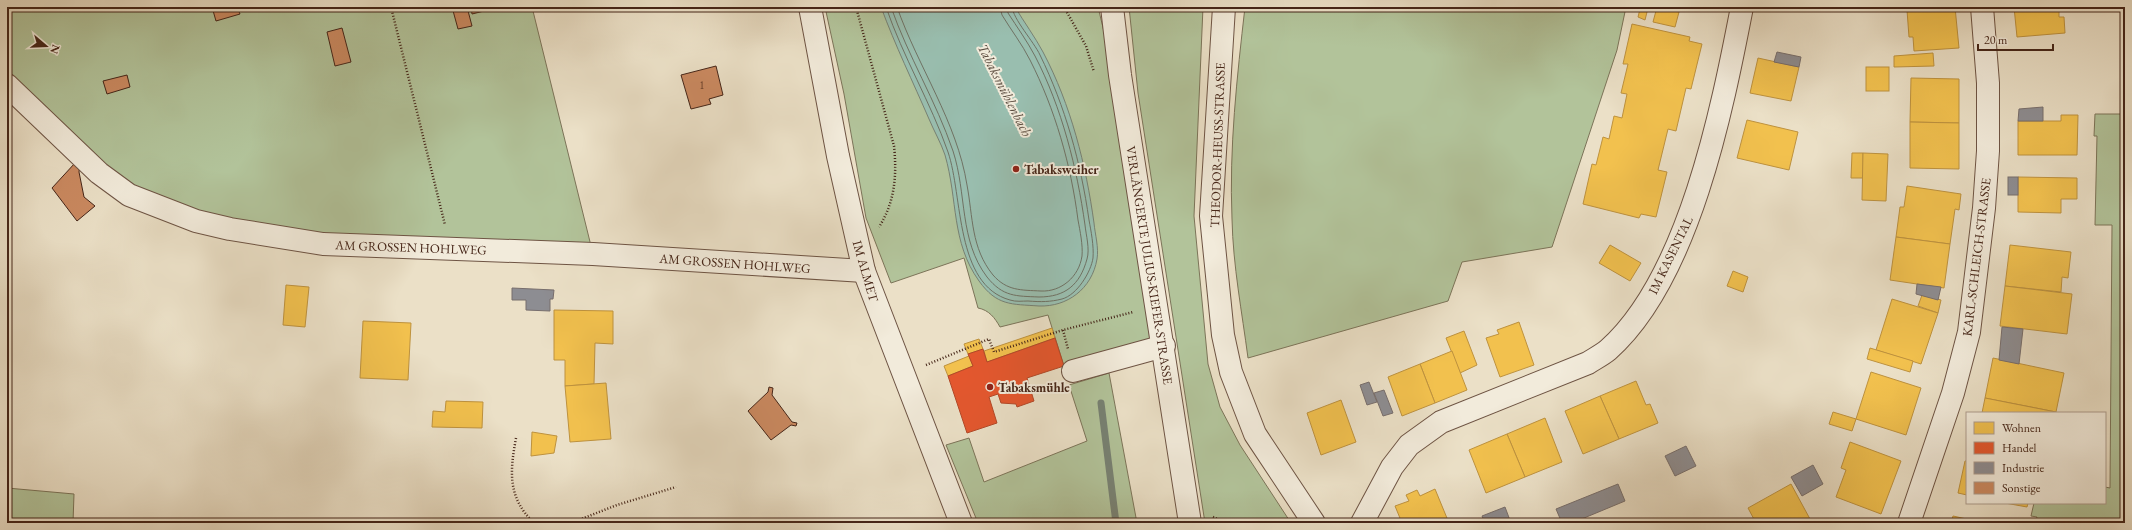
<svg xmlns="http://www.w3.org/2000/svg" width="2132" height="530" font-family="'EB Garamond',serif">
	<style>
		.green { fill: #b2c39a; stroke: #7c7459 }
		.water { fill: #99beaf; stroke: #778173 }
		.homes { fill: #f2c14e; stroke: #be923e }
		.shops { fill: #e4572e; stroke: #b44827 }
		.industry { fill: #8d8d92; stroke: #776e6d }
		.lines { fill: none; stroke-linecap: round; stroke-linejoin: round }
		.shore { stroke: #6f7264; stroke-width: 1 }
		.stream { stroke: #778173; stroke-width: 7 }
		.building { fill: #ca8960; stroke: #452518 }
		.minor-casing { stroke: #6e5444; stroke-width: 24 }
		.path { stroke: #452518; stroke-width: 2.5; stroke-dasharray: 1 2; stroke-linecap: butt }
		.minor { stroke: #f2ebdb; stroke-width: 22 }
		.poi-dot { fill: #8f2418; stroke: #f2ebdb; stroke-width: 1.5 }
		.labels { text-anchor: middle; stroke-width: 4; stroke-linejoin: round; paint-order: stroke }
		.number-label { font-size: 11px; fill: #663e2a }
		.street-label { font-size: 13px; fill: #452518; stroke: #f2ebdb }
		.poi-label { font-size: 13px; font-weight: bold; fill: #452518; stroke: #f2ebdb; text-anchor: start }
		.water-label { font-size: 14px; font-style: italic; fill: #5a4b3e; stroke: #f2ebdb }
	</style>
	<rect width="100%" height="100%" fill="#ebe0c7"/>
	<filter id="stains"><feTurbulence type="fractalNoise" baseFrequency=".005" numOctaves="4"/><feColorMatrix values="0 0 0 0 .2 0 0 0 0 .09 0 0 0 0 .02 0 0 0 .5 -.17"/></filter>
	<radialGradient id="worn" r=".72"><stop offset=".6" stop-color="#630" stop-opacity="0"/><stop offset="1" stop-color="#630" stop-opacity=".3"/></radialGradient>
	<g class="green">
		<path d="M7 7H532L593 254 323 244 129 195 7 85Z"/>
		<path d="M825 7H1098L1106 40 1151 341 1064 366 1048 315 1000 327C995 318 989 310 978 308L964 258 891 283 866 218 844 94Z"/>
		<path d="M1129 7H1203L1194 216 1208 364 1220 407 1240 445 1291 523H1205L1138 93Z"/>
		<path d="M1245 7H1626L1617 50 1552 247 1462 262 1448 301 1248 358C1242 312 1233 266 1232 219 1229 148 1237 77 1245 7Z"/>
		<path d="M2095 114H2125V523H2035L2037 517 2031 516 2034 503H2105V487L2110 488 2112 225H2095L2097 136H2094Z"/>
		<path d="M1109 373 1137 523H978L946 445 969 438 984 482 1087 441 1069 385Z"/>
		<path d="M7 488 74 494 73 523H7Z"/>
	</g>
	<path class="water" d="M881 7H1015C1024 22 1035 37 1043 52 1071 105 1086 165 1094 223 1095 234 1099 248 1097 259 1092 289 1067 307 1039 306 1011 304 997 306 979 281 951 242 958 200 945 155 941 143 934 131 929 119 913 82 895 45 881 7Z"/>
	<g class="homes">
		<path d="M1657 7 1679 12 1675 27 1653 22Z"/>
		<path d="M1907 7H1944L1907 10Z"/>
		<path d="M1955 7 1959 48 1914 51 1913 37H1909L1907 10Z"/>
		<path d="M2014 7H2059V17H2064L2065 33 2017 37Z"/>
		<path d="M1640 9 1647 12 1645 20 1638 17Z"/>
		<path d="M1632 24 1690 37 1689 41 1702 44 1691 89 1686 88 1676 131 1668 129 1658 170 1667 172 1656 217 1641 214 1639 218 1583 204 1592 164 1596 165 1603 137 1609 139 1614 116 1622 118 1627 94 1621 93 1628 64H1623Z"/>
		<path d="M1933 53 1934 66 1894 67V56Z"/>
		<path d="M1758 58 1799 67 1791 101 1750 93Z"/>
		<rect x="1866" y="67" width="23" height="24"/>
		<path d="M1911 78 1959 79V123L1910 122Z"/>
		<path d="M2061 115H2078L2077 155H2018V121H2061Z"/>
		<path d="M1747 120 1798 132 1789 170 1737 158Z"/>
		<path d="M1910 122 1959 123V169L1910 168Z"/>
		<path d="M1852 153H1863V178H1851Z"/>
		<path d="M1863 153 1888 154 1886 201 1862 200Z"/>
		<path d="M2018 177 2077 178V199H2061V213L2018 212Z"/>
		<path d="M1907 186 1961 194 1959 210 1955 209 1950 244 1896 237 1900 207H1904Z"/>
		<path d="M1896 237 1950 244 1944 288 1890 280Z"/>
		<path d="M1610 245 1641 263 1630 281 1599 263Z"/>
		<path d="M2010 245 2071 252 2068 278 2062 277 2061 292 2005 286Z"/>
		<path d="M1733 271 1748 277 1743 292 1727 286Z"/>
		<path d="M286 285 309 287 305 327 283 325Z"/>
		<path d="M2005 286 2072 294 2067 334 2000 326Z"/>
		<path d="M1922 295 1941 300 1938 313 1918 306Z"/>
		<path d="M1892 299 1938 313 1921 364 1876 350Z"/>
		<path d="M554 310 613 311V344L595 343 594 384 565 386V360H554Z"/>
		<path d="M363 321 411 323 408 380 360 378Z"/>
		<path d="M1519 322 1534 365 1500 377 1486 338 1499 334 1497 330Z"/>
		<path d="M1052 328 1055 338 987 362 984 351Z"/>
		<path d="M1464 331 1477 365 1460 373 1446 338Z"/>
		<path d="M979 339 983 349 968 354 964 344Z"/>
		<path d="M1870 348 1913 361 1910 372 1867 359Z"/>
		<path d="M1452 351 1467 390 1435 403 1420 364Z"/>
		<path d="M969 356 973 366 948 376 944 366Z"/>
		<path d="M1993 358 2064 373 2056 412 1985 398Z"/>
		<path d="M1420 364 1435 403 1402 416 1388 377Z"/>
		<path d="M1871 372 1921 388 1906 435 1856 419Z"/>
		<path d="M1636 381 1646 405 1650 404 1658 423 1619 439 1600 396Z"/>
		<path d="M606 383 611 439 570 442 565 386Z"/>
		<path d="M1600 396 1619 439 1583 454 1565 411Z"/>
		<path d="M1985 398 2056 412V413H1982Z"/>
		<path d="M1341 400 1356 442 1321 455 1307 413Z"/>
		<path d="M446 401 483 402 482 428 432 427 433 411 445 412Z"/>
		<path d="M1833 412 1856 419 1852 431 1829 424Z"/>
		<path d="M1545 418 1562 462 1525 477 1507 434Z"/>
		<path d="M532 432 557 436 554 453 531 456Z"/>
		<path d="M1507 434 1525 477 1486 493 1469 450Z"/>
		<path d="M1850 442 1901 461 1881 514 1836 497 1846 470 1841 468Z"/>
		<path d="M1965 461H1967V495L1958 493Z"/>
		<path d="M1791 484 1810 519 1804 523H1756L1748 508Z"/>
		<path d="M1435 489 1449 523H1402L1395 506 1409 501 1406 495 1417 490 1420 496Z"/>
		<path d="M2005 503H2028L2027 507Z"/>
		<path d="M1953 516 1962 518 1985 523H1951Z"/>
	</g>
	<path class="shops" d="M1055 338 1064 366 1027 378 1034 401 1017 407 1016 404 1001 403 998 394 989 397 997 423 967 433 948 376 973 366 968 354 983 349 987 362Z"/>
	<g class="industry">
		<path d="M1699 7H1713L1712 10Z"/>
		<path d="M1777 52 1801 57 1799 67 1774 62Z"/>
		<path d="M2043 107V121H2018L2019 109Z"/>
		<rect x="2008" y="177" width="10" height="18"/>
		<path d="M1917 284 1941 287 1938 300 1916 294Z"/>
		<path d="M512 288 554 290 553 299H550V311L526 310V300H512Z"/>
		<path d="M2002 327 2023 329 2019 364 1999 360Z"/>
		<path d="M1369 382 1377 402 1367 405 1360 385Z"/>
		<path d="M1384 390 1393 413 1383 416 1374 393Z"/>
		<path d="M1686 446 1696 466 1675 476 1665 456Z"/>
		<path d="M1813 465 1823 484 1802 496 1791 477Z"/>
		<path d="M1618 484 1625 501 1572 523H1562L1556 509Z"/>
		<path d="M1505 507 1511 523H1485L1482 516Z"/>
	</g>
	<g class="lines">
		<g class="shore">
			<path d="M886 7C903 57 931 103 948 152 963 196 955 285 1010 300 1016 302 1022 301 1028 301 1041 302 1050 302 1062 299 1077 295 1091 272 1093 258 1094 246 1091 231 1089 220 1081 163 1065 106 1040 55 1034 42 1013 19 1012 7"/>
			<path d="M891 7C908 56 936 101 953 151 967 194 959 240 987 277 1003 297 1016 296 1039 297 1065 297 1080 285 1087 259 1090 249 1086 235 1085 225 1077 168 1062 108 1035 56 1027 41 1017 27 1008 13L1007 7"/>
			<path d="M897 7C918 67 957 122 967 185 973 217 971 248 993 275 1007 291 1021 290 1041 291 1061 292 1079 277 1082 256 1083 245 1080 231 1078 220 1071 165 1055 109 1030 60 1022 44 1011 30 1002 15L1000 7"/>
		</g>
		<path class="stream" d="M1101 403 1116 523"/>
	</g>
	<g class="building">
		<path d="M212 7H237L240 14 216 21Z"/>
		<path d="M452 7H467L472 26 458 29Z"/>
		<path d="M471 7H488V10L472 14Z"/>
		<path d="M342 28 351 62 335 66 327 32Z"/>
		<path d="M716 66 723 95 709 99 711 104 691 109 681 75Z"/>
		<path d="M127 75 130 87 107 94 103 81Z"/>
		<path d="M75 163 80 164 79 172 84 197 95 206 77 221 52 188Z"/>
		<path d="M769 387 773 388 772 395 792 422 797 423 796 426 791 425 771 440 748 411 768 392Z"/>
	</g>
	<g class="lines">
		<defs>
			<g id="minor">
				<path d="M810 7 838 156 864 271 961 523"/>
				<path d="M1112 7 1120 75 1190 523"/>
				<path d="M1224 7 1211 216 1223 335 1231 372 1255 434 1314 523"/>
				<path d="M7 85 99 173 129 195 196 221 230 229 323 244 593 254 864 271"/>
				<path d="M1073 371 1164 346"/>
				<path d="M1362 523 1392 467 1409 445 1441 422 1588 363C1594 359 1602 355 1608 350 1689 278 1722 110 1742 7"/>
				<path d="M1909 523 1953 393 1969 332 1984 208 1988 151V83L1982 7"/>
			</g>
		</defs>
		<use href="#minor" class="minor-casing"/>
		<g class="path">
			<path d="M391 7 445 225"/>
			<path d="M856 7 894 146C897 175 895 202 879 227"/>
			<path d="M1064 7 1086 46 1094 72"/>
			<path d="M1063 330 1068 349"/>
			<path d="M926 365 989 339 994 352 1063 330 1133 312"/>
			<path d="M516 438C510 471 507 497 534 523"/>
			<path d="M1213 517 1227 523"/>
			<path d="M571 523 617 505 676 487"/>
		</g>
		<use href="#minor" class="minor"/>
	</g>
	<g class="poi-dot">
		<circle cx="1016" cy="169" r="4"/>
		<circle cx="990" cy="387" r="4"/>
	</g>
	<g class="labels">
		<g class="number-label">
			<text x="702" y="89">1</text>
		</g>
		<g class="street-label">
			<text transform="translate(1217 145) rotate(-88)" y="5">THEODOR-HEUSS-STRASSE</text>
			<text transform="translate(411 247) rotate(2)" y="5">AM GROSSEN HOHLWEG</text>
			<text transform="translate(1670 255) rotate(-64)" y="5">IM KASENTAL</text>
			<text transform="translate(1976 257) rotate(-83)" y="5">KARL-SCHLEICH-STRASSE</text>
			<text transform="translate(735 263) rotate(4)" y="5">AM GROSSEN HOHLWEG</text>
			<text transform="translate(1150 265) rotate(81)" y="5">VERLÄNGERTE JULIUS-KIEFER-STRASSE</text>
			<text transform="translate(866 271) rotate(74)" y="5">IM ALMET</text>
		</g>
		<g class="poi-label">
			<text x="1024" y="174">Tabaksweiher</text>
			<text x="998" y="392">Tabaksmühle</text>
		</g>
		<g class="water-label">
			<text transform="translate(1005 90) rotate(63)" y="5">Tabaksmühlenbach</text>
		</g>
	</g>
	<rect width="2132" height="530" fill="none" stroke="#ebe0c7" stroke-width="24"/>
	<rect x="8" y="8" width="2116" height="514" fill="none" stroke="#452518" stroke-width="2"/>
	<rect x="12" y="12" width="2108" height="506" fill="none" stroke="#452518"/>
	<rect x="1966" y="412" width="140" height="92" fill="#f2ebdb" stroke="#ad9c8d"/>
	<rect x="1974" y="422" width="20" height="12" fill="#f2c14e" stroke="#ad9c8d"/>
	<text x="2002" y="432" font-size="12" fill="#452518">Wohnen</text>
	<rect x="1974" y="442" width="20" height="12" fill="#e4572e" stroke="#ad9c8d"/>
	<text x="2002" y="452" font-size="12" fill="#452518">Handel</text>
	<rect x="1974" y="462" width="20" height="12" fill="#8d8d92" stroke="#ad9c8d"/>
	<text x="2002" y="472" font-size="12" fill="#452518">Industrie</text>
	<rect x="1974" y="482" width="20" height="12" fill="#ca8960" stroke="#ad9c8d"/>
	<text x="2002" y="492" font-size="12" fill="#452518">Sonstige</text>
	<g transform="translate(46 46) rotate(109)" stroke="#f2ebdb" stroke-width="3" paint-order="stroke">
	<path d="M0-3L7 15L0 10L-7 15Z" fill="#452518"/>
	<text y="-6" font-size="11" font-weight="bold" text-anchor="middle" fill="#452518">N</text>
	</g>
	<path d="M1978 44v6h75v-6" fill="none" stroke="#452518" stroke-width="2"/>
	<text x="1984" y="44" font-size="12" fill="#452518" stroke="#f2ebdb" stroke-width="3" paint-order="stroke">20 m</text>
	<rect width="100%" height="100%" filter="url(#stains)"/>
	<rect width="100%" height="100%" fill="url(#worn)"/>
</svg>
